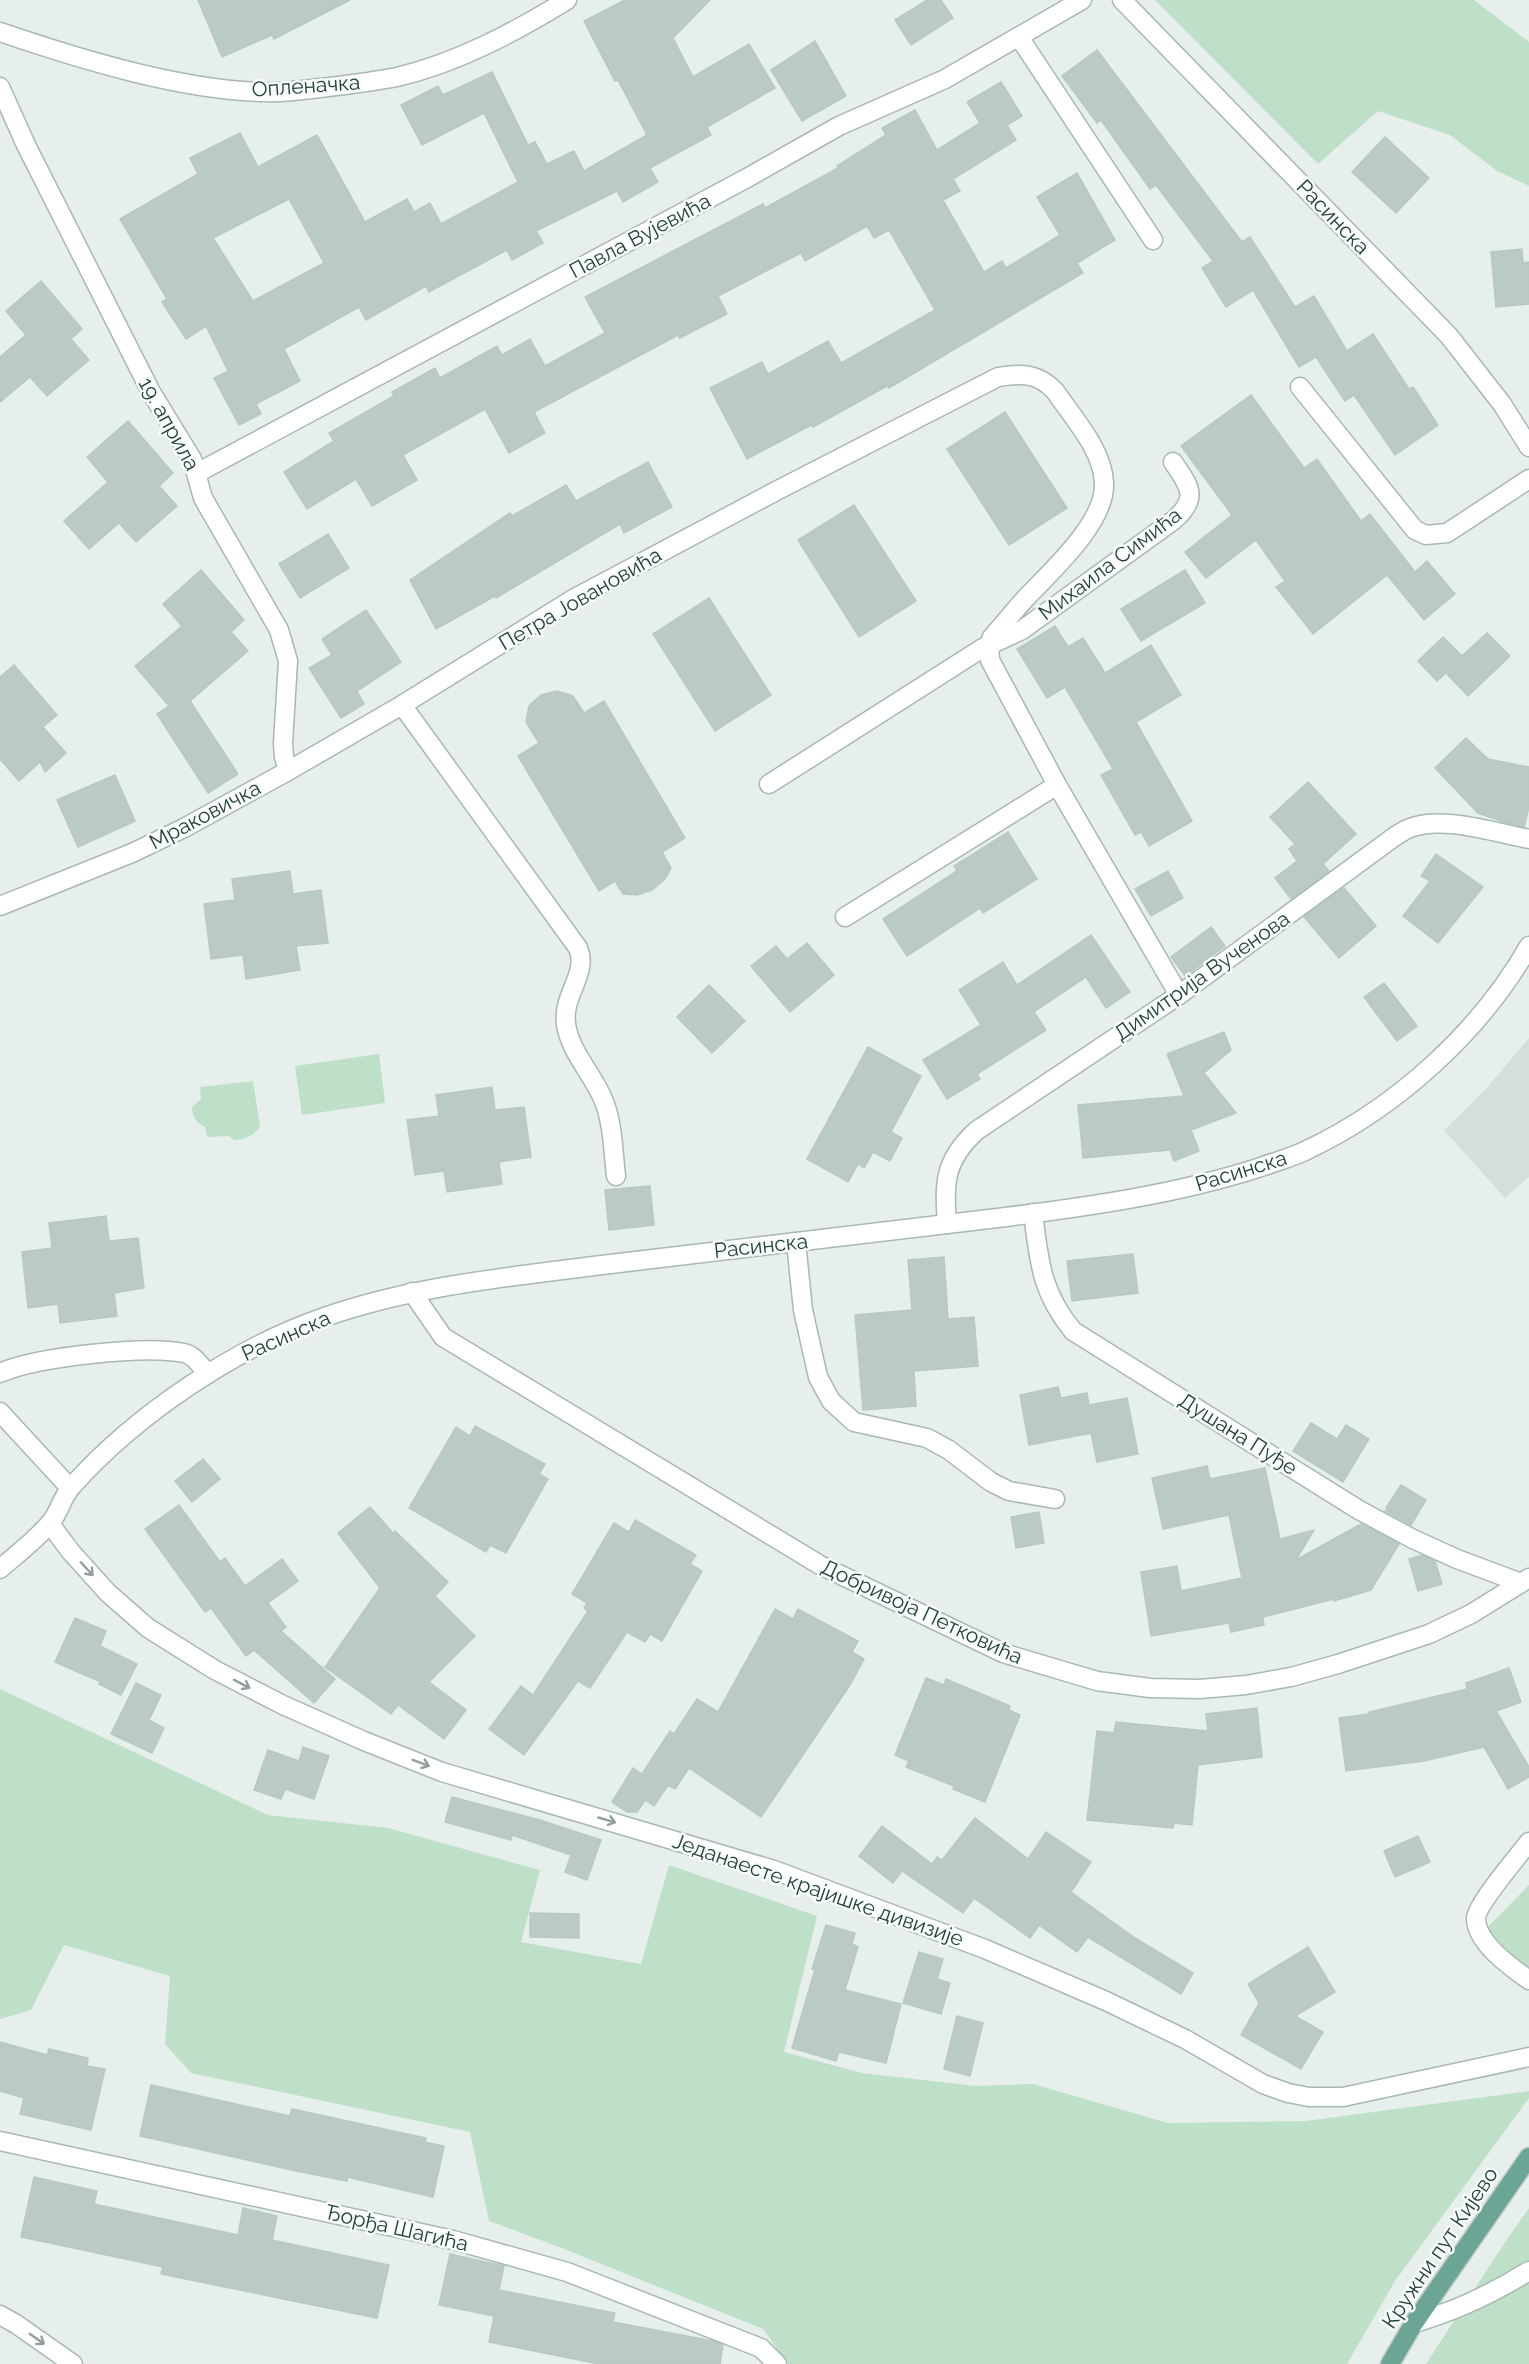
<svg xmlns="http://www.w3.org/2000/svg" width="1529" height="2364" font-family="Raleway,sans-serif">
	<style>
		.built { fill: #d4dfda }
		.green { fill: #bfe0c8 }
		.building { fill: #bbcac4; stroke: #b8c9c2; stroke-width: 1.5; fill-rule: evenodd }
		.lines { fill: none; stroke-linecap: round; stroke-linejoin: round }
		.minor-casing { stroke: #a8b8b2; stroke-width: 21 }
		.major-casing { stroke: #c2cac8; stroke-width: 21 }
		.minor { stroke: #fff; stroke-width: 18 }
		.major { stroke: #6aa596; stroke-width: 18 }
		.oneway { stroke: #92a09c }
		.labels { text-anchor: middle; stroke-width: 5; stroke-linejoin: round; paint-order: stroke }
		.street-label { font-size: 21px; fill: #24423a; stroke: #f7fbf9 }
	</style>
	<rect width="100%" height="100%" fill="#e6efeb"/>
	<path class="built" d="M1529 1038V1177L1505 1198 1444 1130 1486 1089Z"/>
	<g class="green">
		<path d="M1155 0H1474L1529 42V186L1497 171 1450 135 1378 111 1318 164Z"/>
		<path d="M379 1054 385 1103 302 1115 295 1066Z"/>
		<path d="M253 1081 260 1127C252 1136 247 1139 235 1140L228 1136 207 1137 205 1127C196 1123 192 1116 192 1107L201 1099 200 1087Z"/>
		<path d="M0 1689 268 1815 388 1828 540 1870 521 1942 641 1964 669 1865 817 1916 784 2052 862 2073 976 2086 1033 2084 1168 2123 1306 2121 1529 2091V2098L1395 2281 1347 2364H788L763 2329 559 2247 489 2221 470 2132 191 2073 165 2044 170 1976 64 1945 31 2010 0 2019Z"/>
		<path d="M1529 1885V1977L1487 1928Z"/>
		<path d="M1529 2208V2364H1426L1503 2245Z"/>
	</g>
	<g class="building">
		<path d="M198 0H350L274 39 272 35 222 57Z"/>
		<path d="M625 0H710L673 38 693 77 749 44 775 88 707 127 711 135 650 168 658 182 623 202 617 191 536 231 543 243 512 260 507 250 429 292 426 286 366 320 359 307 284 349 300 381 256 404 261 414 239 425 214 378 228 371 206 326 186 339 162 302 167 299 120 219 198 174 190 158 240 133 258 167 317 135 365 222 407 199 414 212 430 203 441 224 518 182 484 113 422 145 401 105 438 86 443 95 492 72 528 145 535 142 547 164 574 151 584 171 647 135 618 80 615 81 584 21ZM289 199 324 263 253 301 213 238Z"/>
		<path d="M927 0H941L953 18 911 45 895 20Z"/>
		<path d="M815 41 846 96 802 121 771 70Z"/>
		<path d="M1097 50 1242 242 1250 237 1295 307 1314 296 1347 351 1373 334 1409 389 1413 387 1438 425 1395 455 1354 395 1345 401 1316 357 1299 367 1253 290 1226 307 1202 268 1213 261 1156 185 1150 189 1101 120 1097 123 1062 76Z"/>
		<path d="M1001 82 1022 116 1007 125 1016 140 953 179 960 191 943 200 984 272 1002 261 1006 268 1060 235 1037 197 1077 173 1115 240 1077 263 1083 273 889 388 887 386 813 427 811 425 747 459 710 388 762 362 768 374 828 341 841 363 935 310 889 230 874 238 867 226 805 261 801 253 718 296 727 314 680 338 678 335 534 412 545 433 509 453 485 409 403 455 417 480 372 506 356 479 307 509 284 472 334 441 329 433 394 396 392 392 435 368 440 378 497 346 502 355 530 339 545 366 605 333 585 297 763 204 765 208 838 168 837 166 886 135 882 128 915 110 937 150 980 123 967 102Z"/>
		<path d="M1385 137 1429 178 1396 213 1352 172Z"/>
		<path d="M1522 249 1523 263 1529 262V304L1496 307 1491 252Z"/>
		<path d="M41 281 82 329 71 339 89 360 47 396 30 377 0 402V357L26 335 6 311Z"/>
		<path d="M1251 395 1304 468 1317 459 1361 521 1370 514 1415 572 1427 561 1455 594 1424 620 1387 575 1313 634 1276 587 1285 581 1256 540 1206 578 1185 552 1232 515 1181 446Z"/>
		<path d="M1005 412 1067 508 1009 545 947 449Z"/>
		<path d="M128 421 173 473 159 486 177 506 136 542 119 523 89 549 64 521 108 482 87 457Z"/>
		<path d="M648 462 672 507 624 533 620 524 496 598 495 596 436 629 410 580 510 513 512 516 566 485 576 501Z"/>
		<path d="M854 505 916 601 859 637 798 540Z"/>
		<path d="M328 534 349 568 300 598 279 564Z"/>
		<path d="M201 570 244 620 231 632 248 651 190 701 238 774 208 793 157 714 169 706 135 666 182 626 163 604Z"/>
		<path d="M1185 570 1205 603 1141 641 1121 609Z"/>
		<path d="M709 598 771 695 715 731 653 634Z"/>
		<path d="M366 610 401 662 357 691 364 704 341 718 309 668 332 655 322 639Z"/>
		<path d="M1055 626 1068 647 1083 638 1105 673 1151 645 1181 695 1136 722 1192 821 1149 846 1141 832 1135 835 1101 775 1113 769 1065 687 1047 698 1017 649Z"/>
		<path d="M1487 633 1510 656 1468 696 1446 673 1437 681 1418 661 1443 637 1462 656Z"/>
		<path d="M14 665 57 715 43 727 66 753 45 772 40 762 19 781 0 759V677Z"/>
		<path d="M557 691 573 696 584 713 604 701 685 838 662 852 671 868 665 879 652 890 637 895 623 894 615 881 599 891 518 756 539 743 526 722 529 706 541 695Z"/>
		<path d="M1466 738 1488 759 1529 767V807L1524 827 1501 821 1478 813 1435 768Z"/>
		<path d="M115 775 135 821 78 847 57 800Z"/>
		<path d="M1308 782 1356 834 1323 864 1329 871 1291 899 1275 878 1297 861 1289 849 1295 844 1270 817Z"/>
		<path d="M1008 832 1037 879 983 913 980 908 907 956 883 919 957 871 954 866Z"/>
		<path d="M1436 854 1483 887 1438 943 1403 916 1430 881 1421 876Z"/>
		<path d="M290 871 293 894 321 890 328 943 296 946 300 970 246 979 243 955 211 959 204 904 235 900 232 879Z"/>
		<path d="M1168 871 1183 898 1151 916 1135 889Z"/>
		<path d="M1344 888 1376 926 1339 958 1304 917Z"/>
		<path d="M1211 927 1225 946 1185 976 1171 957Z"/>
		<path d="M1091 935 1130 992 1106 1008 1086 977 1034 1012 1046 1030 977 1074 980 1079 947 1099 923 1060 981 1025 959 990 1003 962 1017 985Z"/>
		<path d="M807 943 834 975 790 1012 751 966 776 946 787 959Z"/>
		<path d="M1384 983 1417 1026 1397 1041 1364 997Z"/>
		<path d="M709 985 745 1021 712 1053 677 1017Z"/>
		<path d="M1224 1032 1231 1050 1204 1073 1236 1113 1191 1130 1199 1151 1174 1161 1170 1150 1083 1158 1078 1105 1184 1096 1167 1054Z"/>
		<path d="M868 1047 921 1076 891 1132 902 1138 890 1161 873 1152 864 1168 858 1164 848 1182 807 1159Z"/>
		<path d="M492 1087 495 1110 524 1107 531 1157 499 1162 502 1184 447 1192 444 1171 415 1175 407 1120 439 1116 436 1095Z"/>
		<path d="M650 1186 654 1225 609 1230 605 1190Z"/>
		<path d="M106 1216 109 1241 138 1238 144 1288 114 1293 117 1316 60 1323 58 1304 28 1308 22 1252 52 1248 49 1223Z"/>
		<path d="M1133 1254 1138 1293 1072 1301 1067 1261Z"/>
		<path d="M944 1257 948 1319 974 1317 978 1366 914 1371 916 1406 863 1410 855 1315 912 1310 908 1260Z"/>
		<path d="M1058 1387 1061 1398 1087 1393 1089 1405 1127 1398 1138 1454 1097 1462 1091 1433 1029 1445 1020 1395Z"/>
		<path d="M1311 1423 1337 1439 1346 1425 1369 1439 1343 1482 1293 1451Z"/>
		<path d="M475 1426 545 1464 539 1474 548 1479 506 1553 490 1545 486 1552 409 1508 456 1427 470 1436Z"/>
		<path d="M203 1459 220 1479 192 1502 175 1481Z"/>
		<path d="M1207 1466 1210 1479 1265 1468 1280 1539 1314 1530 1296 1560 1361 1524 1399 1544 1371 1590 1334 1601V1599L1263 1617 1264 1625 1231 1632 1229 1623 1151 1636 1141 1572 1177 1566 1181 1591 1242 1578 1229 1515 1163 1529 1152 1478Z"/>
		<path d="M1401 1485 1426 1500 1411 1525 1385 1511 1389 1510 1386 1508Z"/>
		<path d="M179 1505 220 1562 225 1558 245 1586 282 1559 298 1581 268 1603 286 1627 281 1631 335 1679 314 1703 254 1650 246 1656 211 1608 205 1612 145 1529Z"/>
		<path d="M370 1507 394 1534 395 1531 448 1582 435 1596 475 1636 429 1682 466 1710 444 1739 398 1705 391 1714 325 1667 380 1588 338 1533Z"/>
		<path d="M1039 1512 1044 1543 1016 1548 1011 1517Z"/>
		<path d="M635 1520 696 1555 690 1564 702 1571 662 1641 650 1634 645 1642 627 1632 590 1688 578 1681 524 1755 489 1729 521 1686 533 1695 588 1611 584 1608 587 1603 572 1594 614 1523 629 1532Z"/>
		<path d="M1422 1555 1435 1561 1442 1584 1418 1591 1409 1559Z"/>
		<path d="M775 1609 793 1619 798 1609 858 1641 852 1652 864 1659 850 1685 761 1817 689 1768 675 1789 668 1785 654 1806 645 1800 637 1812H627L612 1802 633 1768 642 1774 670 1731 674 1734 697 1699 718 1712Z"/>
		<path d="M75 1618 106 1631 100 1646 137 1664 121 1695 99 1684 101 1682 55 1662Z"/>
		<path d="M1509 1668 1521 1702 1496 1711 1529 1767V1777L1508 1789 1484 1747 1424 1761 1346 1771 1339 1718 1369 1714V1712L1467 1689 1466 1683Z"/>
		<path d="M926 1678 944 1685 946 1679 1010 1706 1009 1710 1020 1715 985 1802 953 1789 954 1786 906 1767 909 1761 895 1755Z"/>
		<path d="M136 1683 161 1695 149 1720 164 1728 152 1753 111 1734Z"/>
		<path d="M1257 1708 1262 1757 1198 1765 1192 1825 1174 1823 1173 1828 1087 1820 1097 1731 1114 1733 1116 1722 1208 1731 1206 1714Z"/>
		<path d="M303 1747 329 1756 314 1799 285 1789 281 1799 254 1790 268 1750 299 1761Z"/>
		<path d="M452 1797 540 1820 601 1840 587 1880 565 1872 571 1855 512 1835 511 1840 445 1822Z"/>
		<path d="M975 1818 1028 1859 1046 1832 1091 1862 1071 1892 1135 1938 1193 1973 1181 1994 1088 1937 1077 1952 1039 1925 1030 1938 974 1898 963 1913 902 1871 893 1883 859 1856 882 1826 932 1864 937 1857 942 1860Z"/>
		<path d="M1418 1836 1430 1862 1395 1877 1384 1851Z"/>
		<path d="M530 1913 579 1914V1938L530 1937Z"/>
		<path d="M826 1925 855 1933 852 1944 858 1947 845 1990 901 2004 886 2063 839 2052 836 2061 792 2048 815 1969H812Z"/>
		<path d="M1308 1947 1335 1992 1295 2016 1323 2032 1301 2069 1241 2035 1259 2003 1248 1984Z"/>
		<path d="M919 1952 943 1959 937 1979 950 1983 941 2014 903 2003Z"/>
		<path d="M957 2016 983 2023 970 2076 944 2069Z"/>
		<path d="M0 2042 47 2055 49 2049 88 2058 87 2066 105 2069 91 2130 20 2114 24 2098 0 2091Z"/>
		<path d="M151 2085 290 2116 292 2109 426 2138 425 2142 444 2146 433 2197 347 2177V2181L296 2171 140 2136Z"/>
		<path d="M34 2177 97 2191 94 2204 238 2235 243 2208 277 2216 272 2240 389 2265 377 2318 161 2274 163 2267 21 2237Z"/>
		<path d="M450 2254 504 2266 499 2290 615 2313 613 2322 713 2341 723 2345 720 2364H599L489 2342 494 2316 439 2305Z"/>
	</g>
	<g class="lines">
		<defs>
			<g id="minor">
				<path d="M1122 0 1449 336 1502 404 1529 447"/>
				<path d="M0 32C79 59 183 91 266 92 284 93 302 90 320 88 346 85 372 82 397 77 457 63 515 32 567 0"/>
				<path d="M1019 37 1153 240"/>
				<path d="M0 87 26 145 151 392 192 459 203 498 279 630 288 661 283 743 284 757 288 771"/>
				<path d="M1300 387 1415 530 1426 535 1447 533 1529 479"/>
				<path d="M197 473 747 178 839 126 945 79 1082 0"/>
				<path d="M402 705 578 948C589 974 562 994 566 1024 570 1052 592 1073 603 1099 613 1122 613 1151 616 1176"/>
				<path d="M769 784 981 649 1022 630 1174 520C1200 497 1189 486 1173 462"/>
				<path d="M0 906 132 853 184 828 288 771 402 705 575 598 778 490 998 377C1021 373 1038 373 1055 391 1073 418 1103 450 1104 483 1106 523 1050 572 1025 599 1014 611 1003 625 992 637L989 645 990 660 1057 785 1179 995"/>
				<path d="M845 917 1057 785"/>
				<path d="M1033 1213C1039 1261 1041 1292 1073 1331L1359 1510 1413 1539 1457 1559 1521 1583"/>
				<path d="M947 1224C944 1182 944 1161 976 1131L1179 995 1394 837C1399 834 1404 830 1410 828 1442 815 1496 833 1529 839"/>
				<path d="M796 1242 803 1310 818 1377 831 1401 854 1422 927 1438 949 1450 991 1482 1009 1491 1055 1499"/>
				<path d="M412 1292 443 1337 820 1565 1003 1653 1097 1681 1150 1688 1200 1689 1246 1685 1291 1677 1338 1664 1429 1634 1471 1614 1529 1578"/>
				<path d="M0 1373C36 1357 145 1345 184 1353 194 1355 201 1366 208 1374"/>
				<path d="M0 1412 70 1488"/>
				<path d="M50 1524 71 1552 108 1593 148 1628 215 1670 283 1705 364 1741 442 1772 774 1870 985 1949 1106 2001 1185 2039 1263 2084 1288 2093 1309 2097H1343L1529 2057"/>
				<path d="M0 1569C17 1554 37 1539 51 1522 60 1511 62 1496 73 1485 136 1415 233 1349 322 1318 412 1286 508 1277 602 1265 737 1248 872 1233 1006 1217 1092 1206 1178 1194 1261 1167 1277 1161 1294 1157 1309 1149 1397 1107 1481 1031 1529 946"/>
				<path d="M1529 1842C1519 1855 1477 1904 1476 1918 1476 1943 1511 1967 1529 1980"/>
				<path d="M0 2141 453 2240 567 2272 761 2348 777 2364"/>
				<path d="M0 2315 16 2324 73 2364"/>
				<path d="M1414 2323C1456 2311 1492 2294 1529 2271"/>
			</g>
			<path id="major" d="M1390 2364 1414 2323 1529 2157"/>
		</defs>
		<use href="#minor" class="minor-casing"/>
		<use href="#major" class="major-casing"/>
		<use href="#minor" class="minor"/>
		<use href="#major" class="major"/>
	</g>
	<defs><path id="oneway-shaft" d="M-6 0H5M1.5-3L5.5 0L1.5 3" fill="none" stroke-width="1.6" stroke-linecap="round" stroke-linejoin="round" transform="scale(1.5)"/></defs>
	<g class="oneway">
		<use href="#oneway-shaft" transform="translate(87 1569) rotate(47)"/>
		<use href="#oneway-shaft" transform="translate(242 1684) rotate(27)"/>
		<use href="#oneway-shaft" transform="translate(421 1763) rotate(21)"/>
		<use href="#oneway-shaft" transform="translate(607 1820) rotate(16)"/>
		<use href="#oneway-shaft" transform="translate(37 2339) rotate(35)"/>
	</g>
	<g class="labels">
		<g class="street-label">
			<text transform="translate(306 86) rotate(-4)" y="7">Опленачка</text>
			<text transform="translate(1333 217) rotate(46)" y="7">Расинска</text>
			<text transform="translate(640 236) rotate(-28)" y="7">Павла Вујевића</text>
			<text transform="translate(169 424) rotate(61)" y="7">19. априла</text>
			<text transform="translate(1110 564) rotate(-37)" y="7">Михаила Симића</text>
			<text transform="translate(580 599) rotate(-30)" y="7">Петра Јовановића</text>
			<text transform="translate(205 815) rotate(-28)" y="7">Мраковичка</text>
			<text transform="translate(1202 976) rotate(-35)" y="7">Димитрија Вученова</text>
			<text transform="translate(1241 1171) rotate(-17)" y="7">Расинска</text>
			<text transform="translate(761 1246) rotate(-6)" y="7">Расинска</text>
			<text transform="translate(286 1336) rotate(-24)" y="7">Расинска</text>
			<text transform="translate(1238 1434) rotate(32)" y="7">Душана Пуђе</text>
			<text transform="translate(922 1612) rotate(25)" y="7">Добривоја Петковића</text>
			<text transform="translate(818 1890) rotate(19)" y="7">Једанаесте крајишке дивизије</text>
			<text transform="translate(397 2228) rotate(13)" y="7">Ђорђа Шагића</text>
			<text transform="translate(1440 2248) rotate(-56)" y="7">Кружни пут Кијево</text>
		</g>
	</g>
</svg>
